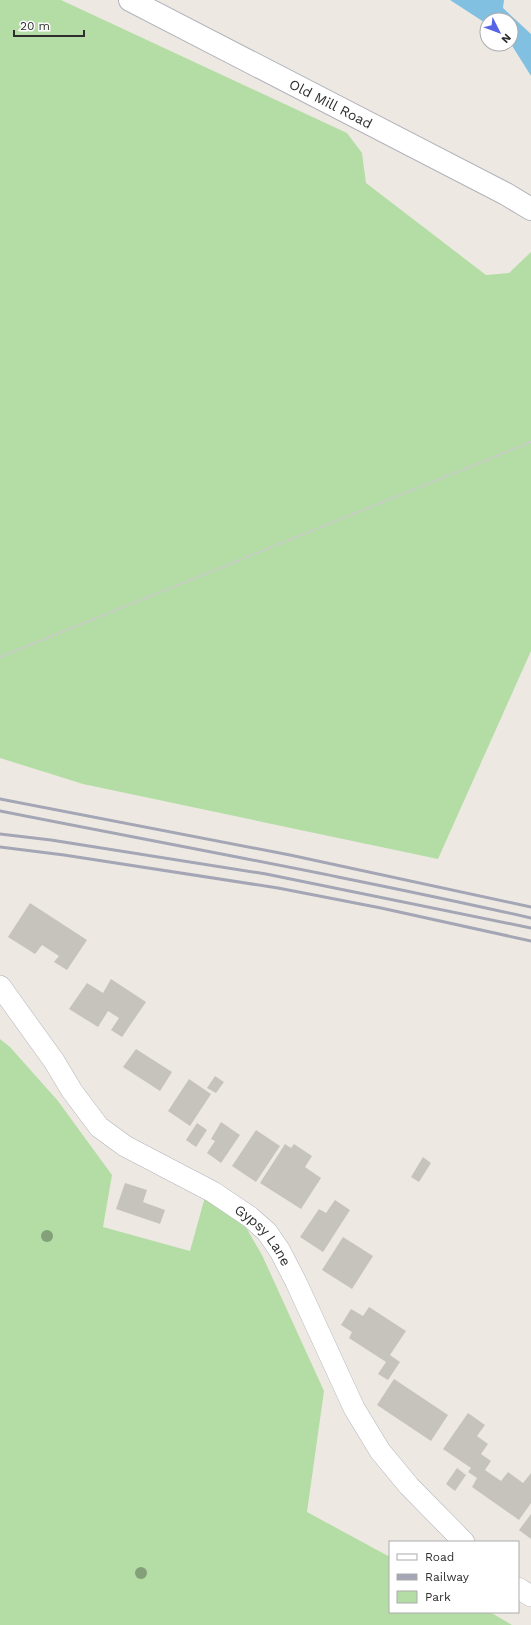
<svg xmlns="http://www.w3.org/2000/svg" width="531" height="1625" font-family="'Work Sans',sans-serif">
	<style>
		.green { fill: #b4dda5 }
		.water { fill: #82c0e2 }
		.building { fill: #c6c3bd }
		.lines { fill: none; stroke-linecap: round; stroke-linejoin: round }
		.street-casing { stroke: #b2b3bc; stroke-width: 22 }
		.secondary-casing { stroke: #b2b3bc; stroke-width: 24 }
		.path { stroke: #c9c9c9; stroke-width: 2.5; stroke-dasharray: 3 2; stroke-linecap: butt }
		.street { stroke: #fff; stroke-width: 21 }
		.secondary { stroke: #fff; stroke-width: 22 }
		.rail { stroke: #a5a6b5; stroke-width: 3 }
		.tree { fill: #83a07a }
		.labels { text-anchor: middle; stroke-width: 3; stroke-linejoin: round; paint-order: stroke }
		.street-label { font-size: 14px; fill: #2e2e2e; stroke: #fff }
	</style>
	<rect width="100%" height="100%" fill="#ede9e2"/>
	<g class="green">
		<path d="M0 0H61L347 133 362 153 366 183 486 275 509 273 531 252V651L438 859 83 784 0 758Z"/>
		<path d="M0 1039 10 1047 58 1101 112 1175 103 1227 190 1251 205 1197 244 1224 262 1255 324 1391 307 1512 390 1557V1612H490L512 1625H0Z"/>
	</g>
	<path class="water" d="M450 0H504L503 8 531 34V76L511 44V20H487V24Z"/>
	<g class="building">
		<path d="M30 903 87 940 67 970 54 962 59 956 42 945 35 954 8 937Z"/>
		<path d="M111 979 146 1002 122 1037 111 1030 119 1018 108 1011 98 1027 69 1009 87 983 103 993Z"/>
		<path d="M136 1049 172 1072 160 1091 123 1067Z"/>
		<path d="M215 1076 224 1082 216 1093 207 1088Z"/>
		<path d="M189 1079 211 1094 190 1126 168 1111Z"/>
		<path d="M221 1122 240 1135 221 1163 207 1153 215 1141 211 1139Z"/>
		<path d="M197 1123 207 1130 196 1147 186 1140Z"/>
		<path d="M256 1130 280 1146 256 1182 232 1166Z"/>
		<path d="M285 1144 291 1148 294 1144 312 1156 305 1167 321 1178 301 1209 260 1183Z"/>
		<path d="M423 1157 431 1163 419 1182 411 1177Z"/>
		<path d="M125 1183 147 1190 143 1202 165 1210 160 1224 116 1209Z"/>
		<path d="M335 1200 350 1210 323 1252 300 1237 319 1209 326 1213Z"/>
		<path d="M343 1237 373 1256 352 1289 322 1270Z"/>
		<path d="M369 1307 406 1331 390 1355 400 1362 388 1380 378 1374 386 1362 349 1338 352 1332 341 1325 351 1309 363 1316Z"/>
		<path d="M394 1379 448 1415 431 1441 377 1405Z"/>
		<path d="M468 1413 485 1425 477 1436 488 1444 481 1454 491 1461 485 1470 501 1481 508 1472 523 1483 531 1473V1503L519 1520 472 1487 477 1478 468 1472 471 1468 443 1449Z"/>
		<path d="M457 1468 466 1475 455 1491 446 1484Z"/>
		<path d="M531 1514V1539L519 1530Z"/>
	</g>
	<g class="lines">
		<defs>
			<g id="street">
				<path id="s1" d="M0 986 54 1061 72 1091 99 1127 125 1146 213 1192 250 1217 267 1232 280 1251 296 1282 354 1408 380 1451 409 1486 464 1542"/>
				<path d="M518 1588 531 1596"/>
			</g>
			<g id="secondary">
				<path id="s2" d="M130 0 506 194 531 209"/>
			</g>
		</defs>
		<use href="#street" class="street-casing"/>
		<use href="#secondary" class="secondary-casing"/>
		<path class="path" d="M0 657 531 442"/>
		<use href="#street" class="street"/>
		<use href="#secondary" class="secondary"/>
		<g class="rail">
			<path d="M0 799 290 855 531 907"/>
			<path d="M0 811C177 846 355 878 531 918"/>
			<path d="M0 834 51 840 266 874 531 928"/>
			<path d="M0 847 64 855 278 888 381 908 531 941"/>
		</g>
	</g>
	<g class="tree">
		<circle cx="47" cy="1236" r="6"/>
		<circle cx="141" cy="1573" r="6"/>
	</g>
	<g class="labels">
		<g class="street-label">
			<text dy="5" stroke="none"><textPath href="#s2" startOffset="226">Old Mill Road</textPath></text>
			<text dy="5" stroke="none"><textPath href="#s1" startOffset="371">Gypsy Lane</textPath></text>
		</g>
	</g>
	<rect x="389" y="1541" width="130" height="72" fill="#ffffff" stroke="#ababab"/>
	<rect x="397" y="1554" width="20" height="6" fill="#ffffff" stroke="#ababab"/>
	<text x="425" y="1561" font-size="12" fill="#2e2e2e">Road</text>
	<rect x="397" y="1574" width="20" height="6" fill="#a5a6b5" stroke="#ababab"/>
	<text x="425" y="1581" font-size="12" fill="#2e2e2e">Railway</text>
	<rect x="397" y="1591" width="20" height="12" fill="#b4dda5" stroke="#ababab"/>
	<text x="425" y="1601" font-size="12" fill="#2e2e2e">Park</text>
	<g transform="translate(499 32) rotate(132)"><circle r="19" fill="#ffffff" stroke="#ababab"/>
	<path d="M0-3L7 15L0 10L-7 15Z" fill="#5665e6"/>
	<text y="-6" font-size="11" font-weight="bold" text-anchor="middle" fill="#2e2e2e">N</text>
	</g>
	<path d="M14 30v6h70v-6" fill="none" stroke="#2e2e2e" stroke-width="2"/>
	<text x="20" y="30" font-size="12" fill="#2e2e2e" stroke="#ffffff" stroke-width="3" paint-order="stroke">20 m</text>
</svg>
